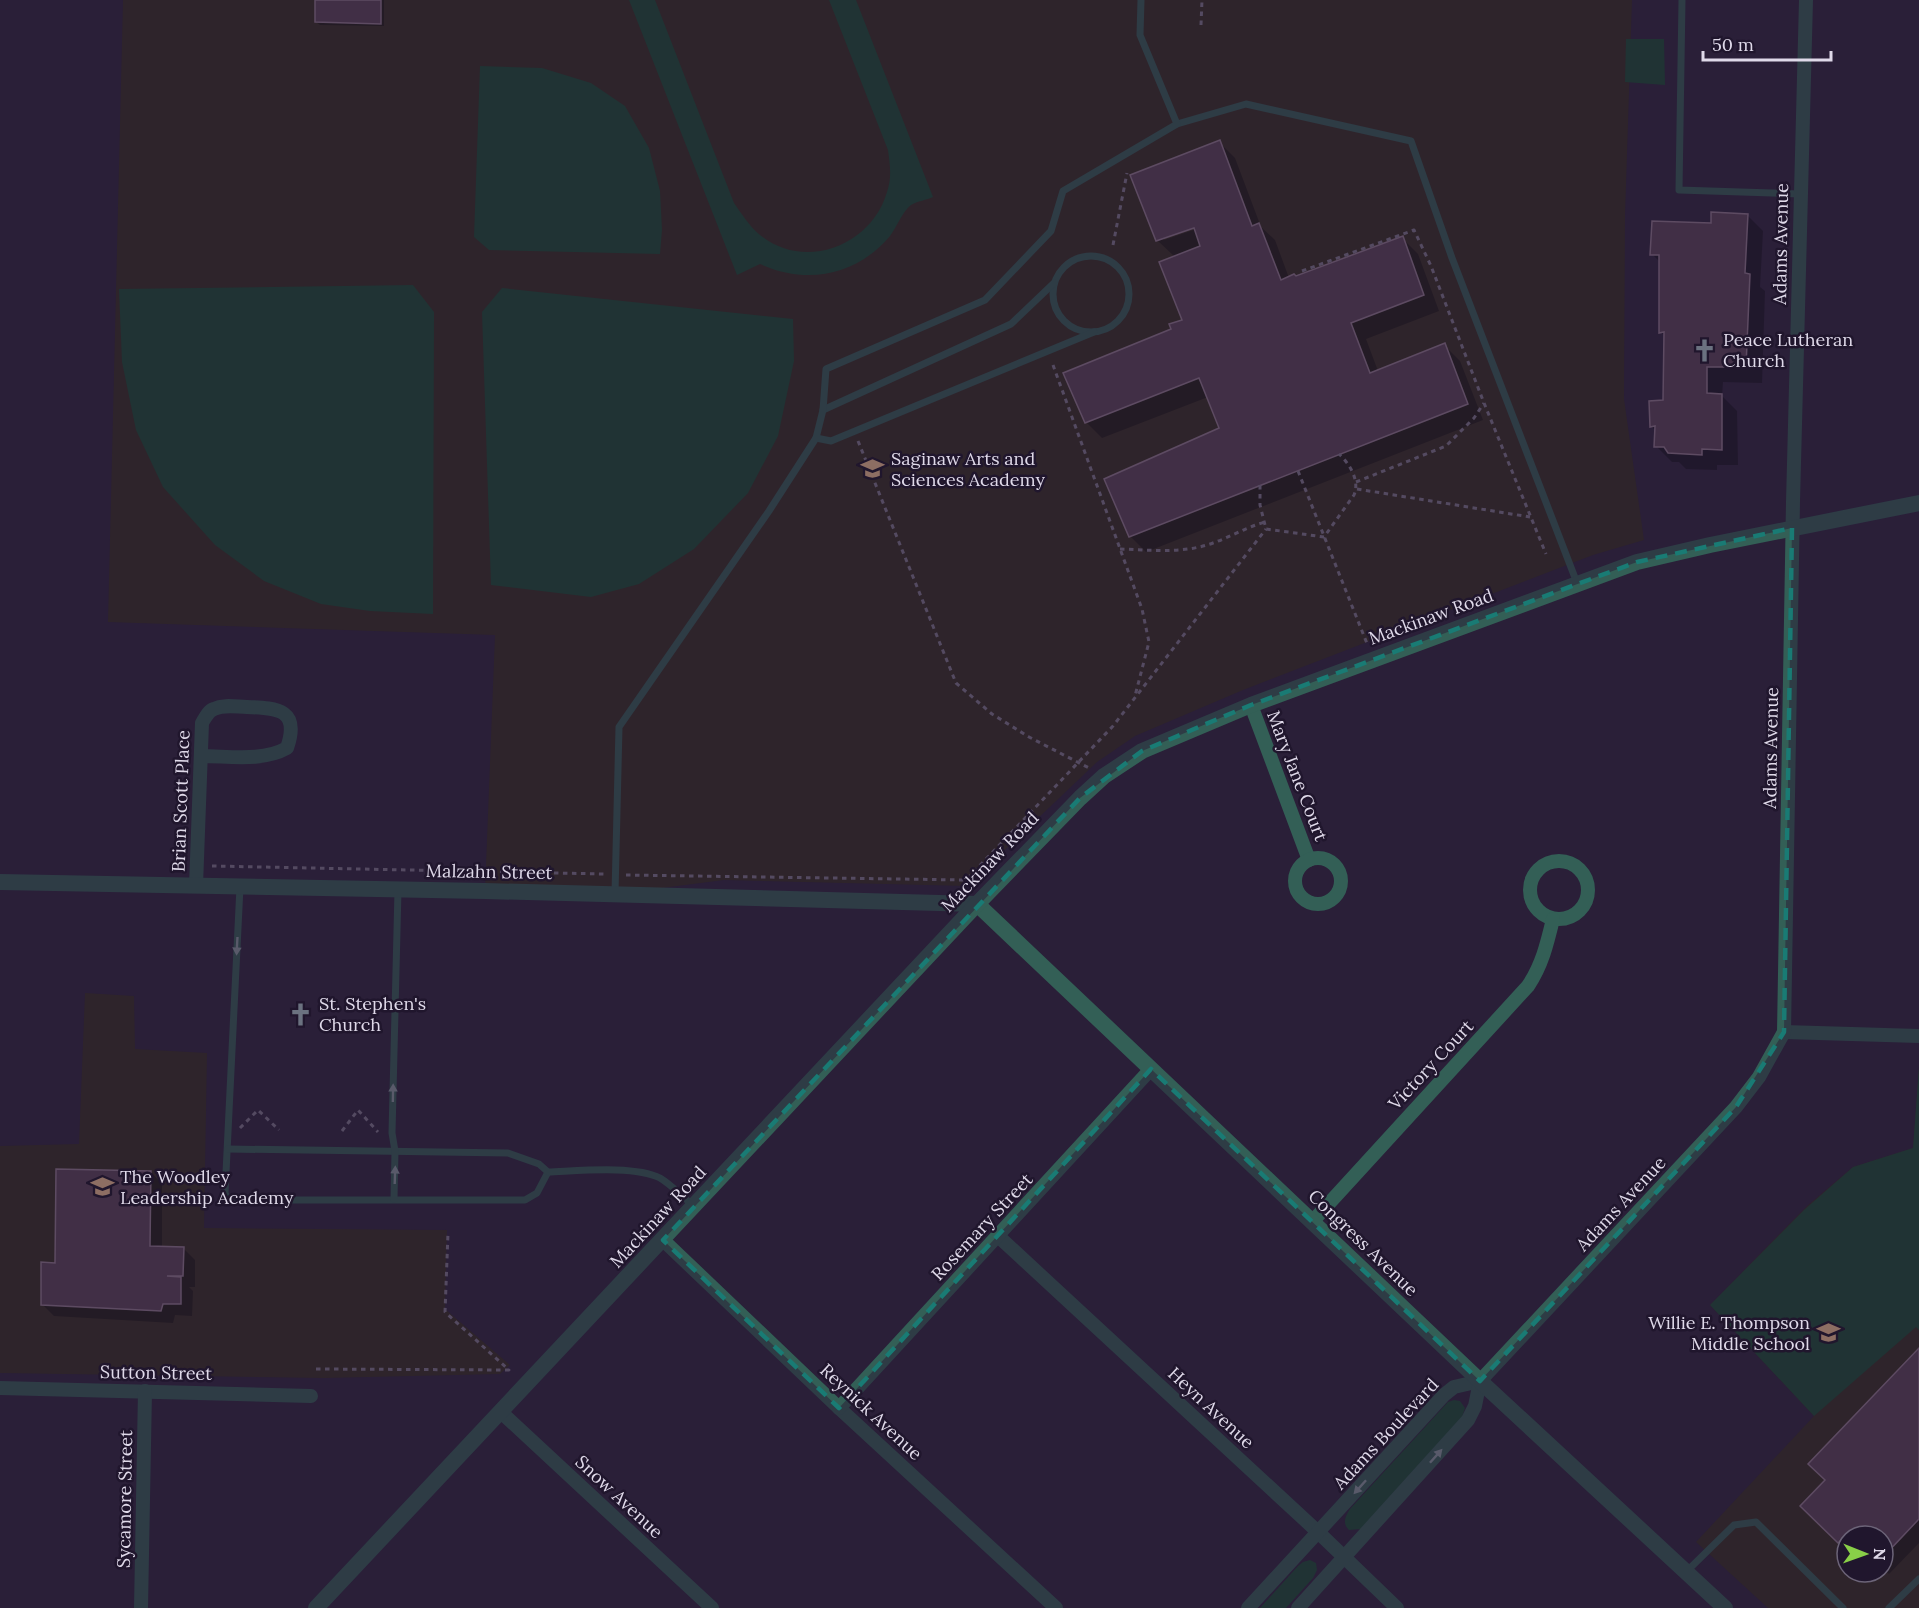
<svg xmlns="http://www.w3.org/2000/svg" width="1919" height="1608" font-family="Lora,serif">
	<style>
		.education { fill: #342b1b; fill-rule: evenodd }
		.green { fill: #154c2f }
		.shadow { fill: #0007; fill-rule: evenodd }
		.building { fill: #5e4458; stroke: #9c8095; stroke-width: 1.5 }
		.lines { fill: none; stroke-linecap: round; stroke-linejoin: round }
		.path { stroke: #877f93; stroke-width: 3; stroke-dasharray: 4.5 4.5; stroke-linecap: butt }
		.service { stroke: #335f56; stroke-width: 7 }
		.minor { stroke: #335f56; stroke-width: 14 }
		.tertiary { stroke: #335f56; stroke-width: 16 }
		.oneway { fill: #92a2a7 }
		.marked { fill: none; stroke: #197b74; stroke-width: 4.5; stroke-dasharray: 12 8; stroke-linejoin: round }
		.labels { text-anchor: middle; stroke-width: 5; stroke-linejoin: round; paint-order: stroke }
		.street-label { font-size: 18px; fill: #dfd9e9; stroke: #20162d }
		.poi-label { font-size: 18px; fill: #dfd9e9; stroke: #20162d; text-anchor: start }
	</style>
	<rect width="100%" height="100%" fill="#2a1f38"/>
	<g class="education">
		<path d="M123 0H1632L1625 215 1624 399 1644 540 1593 555 1243 690 1135 736 1097 762 967 886 724 880 615 894 485 891 495 635 108 622Z"/>
		<path d="M85 993 134 996 135 1049 207 1053 204 1228 447 1230 445 1309 510 1365 500 1374 324 1378 0 1373V1146L79 1144Z"/>
		<path d="M1919 1067V1608H1768L1696 1542 1814 1416 1710 1305 1807 1206 1853 1167 1913 1148ZM1847 1536H1883V1572H1847Z"/>
	</g>
	<g class="green">
		<path d="M629 0H655L734 203C742 214 749 226 760 235 805 272 872 245 887 192 892 178 890 165 888 150L829 0H856L933 197C927 200 917 201 911 205 902 212 897 227 890 236 856 276 807 285 760 264L737 275Z"/>
		<path d="M1626 39H1664L1665 85 1625 82Z"/>
		<path d="M480 66 542 68 591 83 625 106 649 148 660 191 662 230 660 254 489 250 474 237Z"/>
		<path d="M413 285 434 312 433 614 370 611 321 604 264 581 215 545 163 487 136 430 122 362 119 289Z"/>
		<path d="M502 288 793 319 794 361 778 436 748 493 694 549 639 584 591 597 491 585 482 312Z"/>
		<path d="M1919 1067V1330L1916 1327 1814 1416 1710 1305 1804 1210 1853 1167 1913 1148Z"/>
		<path d="M1454 1400 1460 1401 1465 1408 1462 1417 1361 1529 1349 1530C1342 1523 1345 1517 1350 1509L1448 1402Z"/>
		<path d="M1310 1560 1316 1563 1317 1570 1313 1578 1286 1608H1260L1298 1566 1303 1562Z"/>
	</g>
	<g class="shadow">
		<path d="M316 0H384V26L320 25 316 22Z"/>
		<path d="M1219 142 1235 158 1261 227 1275 240 1289 278H1296L1402 238 1418 254 1439 311 1366 339 1378 371 1444 345 1460 361 1483 420 1146 552 1130 536 1221 428 1208 397 1102 438 1086 422 1173 330 1184 321 1175 257 1157 240ZM1201 224 1202 227 1164 240V237Z"/>
		<path d="M1747 215 1763 231 1760 287 1765 291 1762 383 1723 382 1722 396 1737 411 1738 465H1717V470L1686 469 1679 462H1672L1656 446V431L1651 426 1664 402 1665 337 1661 332V263L1652 254 1712 224Z"/>
		<path d="M151 1172 162 1184V1248H183L195 1260V1287H189L193 1291 192 1316 175 1315 173 1323 54 1316 42 1304 56 1265Z"/>
		<path d="M1919 1350V1543L1889 1574 1883 1568V1536H1847V1550L1802 1506 1827 1481Z"/>
	</g>
	<g class="building">
		<path d="M315 0H381V24L315 22Z"/>
		<path d="M1220 140 1252 226 1259 223 1281 280 1294 274 1296 276 1403 236 1424 295 1351 323 1370 373 1445 343 1468 404 1129 537 1104 479 1219 428 1199 378 1085 423 1063 373 1171 329 1169 324 1182 320 1159 262 1200 246 1194 228 1156 241 1130 175Z"/>
		<path d="M1711 212 1748 214 1745 273 1750 274 1746 367H1707V393L1722 394V450L1702 449V455L1668 453 1664 447H1654L1655 426 1650 427 1649 401 1663 400 1664 332 1659 333V255H1650L1652 221 1711 223Z"/>
		<path d="M56 1169 151 1171 150 1246 184 1247 183 1276H167L181 1277V1304H163L161 1311 41 1305V1262L55 1263Z"/>
		<path d="M1919 1348V1519L1883 1557V1536L1846 1535 1838 1543 1800 1506 1825 1480 1808 1464Z"/>
	</g>
	<g class="lines">
		<g class="path">
			<path d="M1201 25 1202 0"/>
			<path d="M1113 245 1127 173"/>
			<path d="M1302 271 1414 230 1431 266 1484 403 1546 554"/>
			<path d="M1053 365 1142 609 1149 642 1135 696"/>
			<path d="M858 441 956 683 992 714 1029 737 1089 768"/>
			<path d="M1298 471 1368 646"/>
			<path d="M1356 482 1446 446 1474 418 1484 403"/>
			<path d="M1260 485V505L1266 529 1324 537 1354 495C1360 481 1350 464 1339 454"/>
			<path d="M1357 489 1530 517"/>
			<path d="M1120 549C1151 550 1183 554 1213 543 1230 537 1247 527 1265 522"/>
			<path d="M212 866 605 874"/>
			<path d="M626 875 966 880 1113 726 1266 529"/>
			<path d="M240 1128 258 1110 279 1130"/>
			<path d="M342 1131 358 1110 378 1132"/>
			<path d="M316 1369 509 1370 445 1312 448 1233"/>
		</g>
		<g class="service">
			<path d="M1682 0 1679 190 1800 194"/>
			<path d="M1177 124 1246 104 1411 141 1452 258 1577 583"/>
			<circle cx="1091" cy="294" r="38"/>
			<path d="M823 410 1011 324 1054 283"/>
			<path d="M816 438 831 441 1094 332"/>
			<path d="M240 887 225 1193 227 1197 233 1200H525L537 1193 548 1172"/>
			<path d="M615 894 619 727 769 511 816 438 823 410 826 369 985 300 1051 231 1063 191 1177 124 1140 35 1141 0"/>
			<path d="M228 1149 508 1153 539 1164 548 1172C577 1171 635 1165 660 1178 672 1185 682 1197 693 1205"/>
			<path d="M394 1199 395 1151 392 1133 398 890"/>
			<path d="M1687 1571 1734 1525 1756 1522 1843 1608"/>
			<path d="M1889 1608 1919 1579"/>
		</g>
		<g class="minor">
			<path d="M1251 705 1309 860"/>
			<circle cx="1318" cy="881" r="23"/>
			<circle cx="1559" cy="890" r="29"/>
			<path d="M196 886 202 723C205 718 208 711 214 709 224 704 237 707 247 707 279 708 300 710 287 748 262 762 229 756 201 756"/>
			<path d="M1784 1032 1919 1036"/>
			<path d="M1312 1222 1528 986C1542 965 1547 944 1553 919"/>
			<path d="M998 1236 1318 1532 1397 1608"/>
			<path d="M663 1240 839 1408 1056 1608"/>
			<path d="M1480 1381 1736 1107 1759 1077 1784 1032 1793 502 1806 0"/>
			<path d="M0 1388 311 1396"/>
			<path d="M839 1408 1151 1069"/>
			<path d="M501 1412 712 1608"/>
			<path d="M141 1608 145 1391"/>
			<path d="M1248 1608 1444 1395 1454 1387 1480 1381"/>
			<path d="M1298 1608 1468 1420 1475 1406 1480 1381"/>
		</g>
		<g class="tertiary">
			<path d="M0 882 485 891 977 904"/>
			<path d="M977 904 1480 1381 1725 1608"/>
			<path d="M316 1608 977 904 1080 798 1104 776 1142 751 1251 705 1637 562 1710 545 1919 503"/>
		</g>
	</g>
	<defs><path id="oneway-solid" d="M-6-.8H1V-3.2L6.5 0L1 3.2V.8H-6Z" transform="scale(1.5)"/></defs>
	<g class="oneway">
		<use href="#oneway-solid" transform="translate(237 946) rotate(93)"/>
		<use href="#oneway-solid" transform="translate(393 1093) rotate(-89)"/>
		<use href="#oneway-solid" transform="translate(395 1175) rotate(-88)"/>
		<use href="#oneway-solid" transform="translate(1436 1456) rotate(-48)"/>
		<use href="#oneway-solid" transform="translate(1360 1487) rotate(132)"/>
	</g>
	<path d="M0 0H1919V1608H0ZM1792 528 1784 1032 1736 1107 1480 1381 1151 1069 839 1408 663 1240 1080 798 1142 751 1251 705 1637 562Z" fill="#2a1f38" fill-opacity=".55" fill-rule="evenodd"/>
	<path class="marked" d="M1792 528 1784 1032 1736 1107 1480 1381 1151 1069 839 1408 663 1240 1080 798 1142 751 1251 705 1637 562Z"/>
	<defs>
		<symbol id="church-bare" viewBox="-9 -9 18 18"><path d="M-1.2-6h2.4v3.5h3.3v2.4h-3.3V6h-2.4V-.1h-3.3v-2.4h3.3Z" fill="#6b7280" stroke="#20162d" stroke-width="2.5" paint-order="stroke"/></symbol>
		<symbol id="school-bare" viewBox="-9 -9 18 18"><path d="M0-5L7-2L0 1L-7-2ZM-4 1L0 2.5L4 1V4Q0 6-4 4Z" fill="#8d6e63" stroke="#20162d" stroke-width="2.5" paint-order="stroke"/></symbol>
	</defs>
	<g fill-rule="evenodd">
		<use href="#church-bare" x="1688" y="334" width="33" height="33"/>
		<use href="#school-bare" x="856" y="452" width="33" height="33"/>
		<use href="#church-bare" x="284" y="998" width="33" height="33"/>
		<use href="#school-bare" x="86" y="1170" width="33" height="33"/>
		<use href="#school-bare" x="1812" y="1316" width="33" height="33"/>
	</g>
	<g class="labels">
		<g class="street-label">
			<text transform="translate(1781 244) rotate(-89)" y="6">Adams Avenue</text>
			<text transform="translate(1431 617) rotate(-20)" y="6">Mackinaw Road</text>
			<text transform="translate(1771 748) rotate(-89)" y="6">Adams Avenue</text>
			<text transform="translate(1297 776) rotate(69)" y="6">Mary Jane Court</text>
			<text transform="translate(181 801) rotate(-88)" y="6">Brian Scott Place</text>
			<text transform="translate(990 862) rotate(-46)" y="6">Mackinaw Road</text>
			<text transform="translate(489 872) rotate(1)" y="6">Malzahn Street</text>
			<text transform="translate(1431 1065) rotate(-47)" y="6">Victory Court</text>
			<text transform="translate(1621 1204) rotate(-47)" y="6">Adams Avenue</text>
			<text transform="translate(658 1217) rotate(-47)" y="6">Mackinaw Road</text>
			<text transform="translate(982 1227) rotate(-47)" y="6">Rosemary Street</text>
			<text transform="translate(1363 1243) rotate(44)" y="6">Congress Avenue</text>
			<text transform="translate(156 1373) rotate(1)" y="6">Sutton Street</text>
			<text transform="translate(1211 1408) rotate(43)" y="6">Heyn Avenue</text>
			<text transform="translate(871 1412) rotate(43)" y="6">Reynick Avenue</text>
			<text transform="translate(1386 1434) rotate(-47)" y="6">Adams Boulevard</text>
			<text transform="translate(619 1497) rotate(43)" y="6">Snow Avenue</text>
			<text transform="translate(125 1499) rotate(-89)" y="6">Sycamore Street</text>
		</g>
		<g class="poi-label">
			<text x="1723" y="346">Peace Lutheran<tspan x="1723" dy="21">Church</tspan></text>
			<text x="891" y="465">Saginaw Arts and<tspan x="891" dy="21">Sciences Academy</tspan></text>
			<text x="319" y="1010">St. Stephen's<tspan x="319" dy="21">Church</tspan></text>
			<text x="120" y="1183">The Woodley<tspan x="120" dy="21">Leadership Academy</tspan></text>
			<text x="1810" y="1329" text-anchor="end">Willie E. Thompson<tspan x="1810" dy="21">Middle School</tspan></text>
		</g>
	</g>
	<g transform="translate(1865 1554) rotate(91)"><circle r="28" fill="#20162d" stroke="#6c6478" stroke-width="1.5"/>
	<path d="M0-4.5L10 22L0 15L-10 22Z" fill="#89cf48"/>
	<text y="-9" font-size="16" font-weight="bold" text-anchor="middle" fill="#dfd9e9">N</text>
	</g>
	<path d="M1703 51v9h128v-9" fill="none" stroke="#dfd9e9" stroke-width="3"/>
	<text x="1712" y="51" font-size="18" fill="#dfd9e9" stroke="#20162d" stroke-width="4.5" paint-order="stroke">50 m</text>
</svg>
